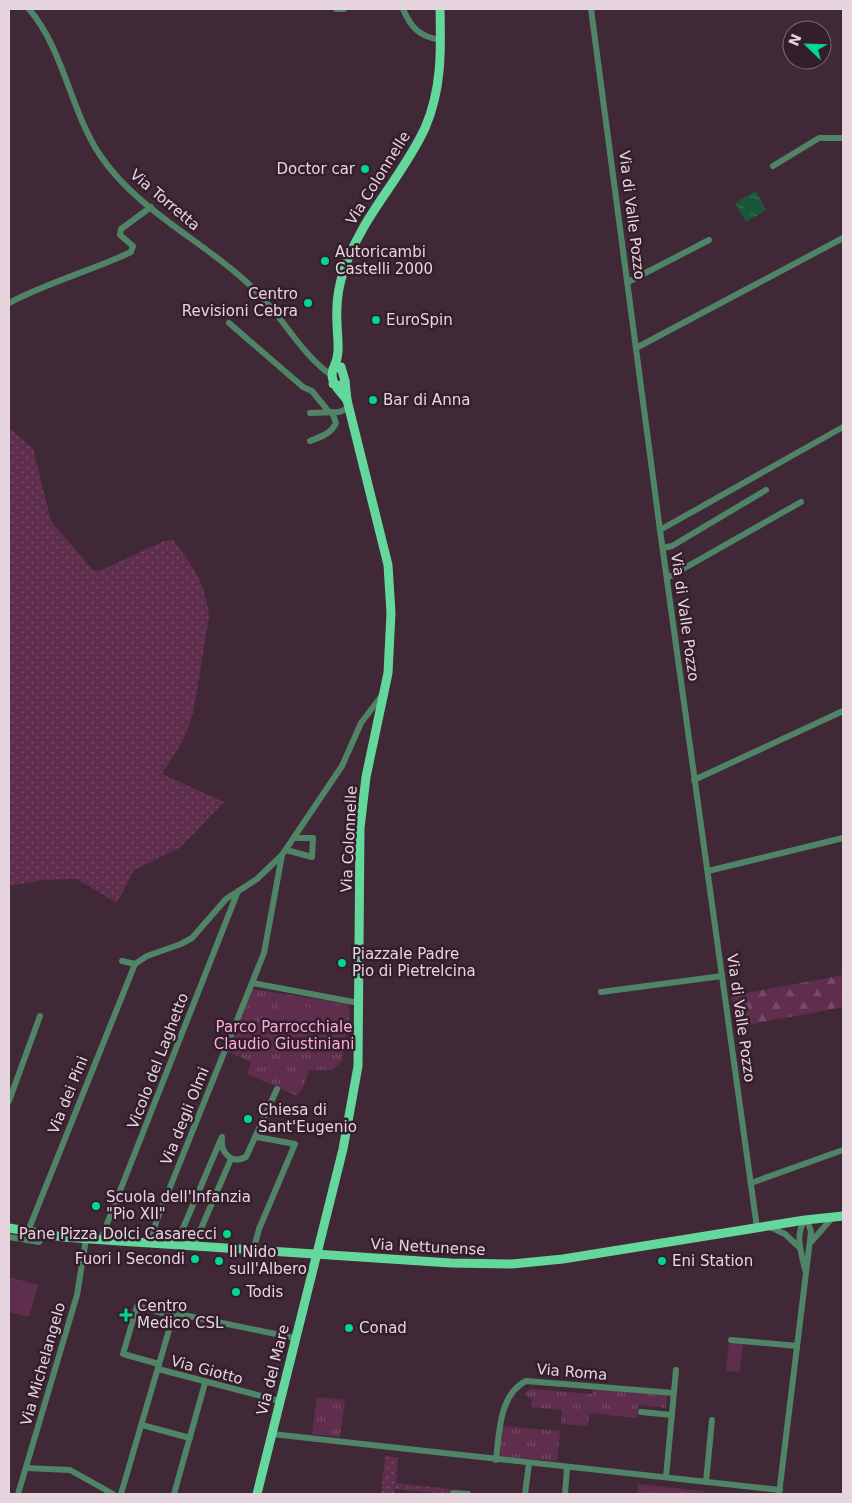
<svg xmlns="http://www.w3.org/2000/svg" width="852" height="1503" font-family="'DejaVu Sans',sans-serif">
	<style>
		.grass { fill: url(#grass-dots) }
		.forest { fill: url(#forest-firs) }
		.park { fill: url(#park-tufts) }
		.garden { fill: #5f2e4d }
		.water { fill: url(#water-ripples) }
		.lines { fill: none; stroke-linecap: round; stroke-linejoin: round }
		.minor { stroke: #508467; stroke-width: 6 }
		.major { stroke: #63d79c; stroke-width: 9 }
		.poi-dot { fill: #00d98c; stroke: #351e2c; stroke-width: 2 }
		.labels { text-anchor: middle; stroke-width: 5; stroke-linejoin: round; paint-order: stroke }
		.poi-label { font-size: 15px; fill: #e6d5de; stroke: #351e2c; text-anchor: start }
		.street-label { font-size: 15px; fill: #e6d5de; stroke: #351e2c }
		.park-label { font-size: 15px; fill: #faaeda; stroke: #351e2c }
	</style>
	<defs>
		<pattern id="grass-dots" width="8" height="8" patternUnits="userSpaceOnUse" patternTransform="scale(1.25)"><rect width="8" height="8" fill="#5f2e4d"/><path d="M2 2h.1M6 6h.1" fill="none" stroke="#764b66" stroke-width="1.8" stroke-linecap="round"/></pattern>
		<pattern id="forest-firs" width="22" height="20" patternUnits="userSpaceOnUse" patternTransform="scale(1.25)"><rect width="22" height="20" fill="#5f2e4d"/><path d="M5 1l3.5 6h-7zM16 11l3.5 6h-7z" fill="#764b66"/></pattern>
		<pattern id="park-tufts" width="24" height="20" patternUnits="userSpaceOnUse" patternTransform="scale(1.25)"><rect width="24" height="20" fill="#5f2e4d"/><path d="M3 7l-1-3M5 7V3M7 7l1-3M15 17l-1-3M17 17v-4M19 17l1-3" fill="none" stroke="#764b66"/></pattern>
		<pattern id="water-ripples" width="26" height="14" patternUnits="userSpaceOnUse" patternTransform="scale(1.25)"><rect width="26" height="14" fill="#19573a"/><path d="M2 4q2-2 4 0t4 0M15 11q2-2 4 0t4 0" fill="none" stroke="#3a6e56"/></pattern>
	</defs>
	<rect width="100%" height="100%" fill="#402836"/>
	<g class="grass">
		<path d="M9 428 33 448 51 521 93 570 97 571 104 569 164 541 173 540C193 566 205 582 209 616L195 704 190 723 182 742 162 774 224 802 181 847 134 870 117 903 77 879 43 880 9 886Z"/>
		<path d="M385 1456 398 1458 396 1483 450 1489 449 1494 395 1489 394 1494H381Z"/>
	</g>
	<path class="forest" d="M843 975V1007L737 1027 731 996Z"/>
	<g class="park">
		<path d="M253 989 348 1004 350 1012 342 1061 332 1070H309L304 1085 297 1096 247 1074 251 1062 228 1052Z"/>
		<path d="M530 1389 592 1394 593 1389 667 1395 666 1408 639 1405 637 1418 589 1413 588 1426 561 1424 562 1410 531 1407 532 1399 524 1394Z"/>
		<path d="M317 1397 345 1400 340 1437 312 1434Z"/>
		<path d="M502 1426 560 1431 557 1461 500 1456Z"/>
		<path d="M638 1484 704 1491 703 1494H637Z"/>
	</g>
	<g class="garden">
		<path d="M279 1000 309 1007 305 1024 275 1017Z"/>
		<path d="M319 1003 346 1007 344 1023 317 1018Z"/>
		<path d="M309 1021 347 1028 343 1046 306 1040Z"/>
		<path d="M9 1277 38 1285 29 1317 9 1312Z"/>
		<path d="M729 1342 743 1343 740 1372 726 1371Z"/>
	</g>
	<path class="water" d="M756 191 766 210 746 222 735 203Z"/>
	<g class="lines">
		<g class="minor">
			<path d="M29 9C64 50 70 110 100 155 138 212 208 243 256 291 283 317 300 353 331 375"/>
			<path d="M336 9H344"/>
			<path d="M403 9C411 28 420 37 441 40"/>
			<path d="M591 9 660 530 757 1228"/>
			<path d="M773 166 819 138H843"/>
			<path d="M628 282 709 240"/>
			<path d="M9 303C48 282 91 271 131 252L133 246 120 235 121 229 151 207"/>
			<path d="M229 323 303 387 312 391 329 412"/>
			<path d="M636 348 843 238"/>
			<path d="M310 413 339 412 349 408"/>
			<path d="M310 441C320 437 331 434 336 423L332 412"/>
			<path d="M660 530 843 427"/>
			<path d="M663 548 672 546 766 490"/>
			<path d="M667 578 801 502"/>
			<path d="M694 780 843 711"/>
			<path d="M286 850 312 857 313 838H294"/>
			<path d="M708 871 843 838"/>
			<path d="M122 961 135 964"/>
			<path d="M253 983 359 1003"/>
			<path d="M601 992 722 976"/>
			<path d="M9 1101 40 1016"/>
			<path d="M222 1137C220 1152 231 1165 246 1157L277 1089"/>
			<path d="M751 1183 843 1150"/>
			<path d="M770 1227 785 1234 800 1248"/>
			<path d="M28 1231 135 964 147 956 181 944 192 938 226 899 257 879 282 855 342 766 361 723 383 694"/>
			<path d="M9 1237 39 1242 43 1234"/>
			<path d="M101 1239 238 891"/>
			<path d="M812 1241 833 1217"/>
			<path d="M151 1243 156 1222 264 953 282 855"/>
			<path d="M180 1245 181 1233 221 1139"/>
			<path d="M194 1245 231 1159"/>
			<path d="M254 1248 259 1229 295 1144 257 1137"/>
			<path d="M731 1340 797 1346"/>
			<path d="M159 1364 123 1354 137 1306 166 1314 174 1313 295 1338"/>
			<path d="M158 1369 280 1401"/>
			<path d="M641 1412 672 1415"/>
			<path d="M142 1425 190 1438"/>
			<path d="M272 1434 780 1490"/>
			<path d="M496 1460C499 1435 499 1394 526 1381L674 1393"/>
			<path d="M26 1468 70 1470 113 1494"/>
			<path d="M666 1477 676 1370"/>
			<path d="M706 1482 712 1420"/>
			<path d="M453 1493 468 1494"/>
			<path d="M18 1494 77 1295 86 1239"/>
			<path d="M121 1494 174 1313"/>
			<path d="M174 1494 205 1383"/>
			<path d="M525 1494 529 1463"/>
			<path d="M565 1494 567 1468"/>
			<path d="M779 1494 811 1232 809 1225 805 1220C794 1235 802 1254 805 1270"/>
		</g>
		<g class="major">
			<path d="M334 367C341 353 337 338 337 322 336 305 338 287 344 270 361 217 402 178 425 128 442 89 441 50 440 9"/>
			<path d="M333 384 341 386 345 381 341 367 333 369C329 382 339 390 347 400"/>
			<path d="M9 1228 63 1237 119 1241 451 1263 512 1264 563 1259 805 1220 843 1216"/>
			<path d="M257 1494 343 1149 358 1066 360 828 366 777 388 673 391 613 388 565 347 400 345 381"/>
		</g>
	</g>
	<g class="poi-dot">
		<circle cx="365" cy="169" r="5"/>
		<circle cx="325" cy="261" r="5"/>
		<circle cx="308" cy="303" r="5"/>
		<circle cx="376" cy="320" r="5"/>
		<circle cx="373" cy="400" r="5"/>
		<circle cx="342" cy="963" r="5"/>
		<circle cx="248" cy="1119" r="5"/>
		<circle cx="96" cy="1206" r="5"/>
		<circle cx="227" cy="1234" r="5"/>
		<circle cx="195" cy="1259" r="5"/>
		<circle cx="219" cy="1261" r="5"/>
		<circle cx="662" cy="1261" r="5"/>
		<circle cx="236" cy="1292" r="5"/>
		<path d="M123.5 1307.5h5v5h5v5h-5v5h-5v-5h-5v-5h5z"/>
		<circle cx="349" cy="1328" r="5"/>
	</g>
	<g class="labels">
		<g class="poi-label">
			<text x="355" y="174" text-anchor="end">Doctor car</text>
			<text x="335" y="257">Autoricambi<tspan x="335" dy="17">Castelli 2000</tspan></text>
			<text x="298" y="299" text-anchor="end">Centro<tspan x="298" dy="17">Revisioni Cebra</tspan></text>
			<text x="386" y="325">EuroSpin</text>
			<text x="383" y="405">Bar di Anna</text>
			<text x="352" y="959">Piazzale Padre<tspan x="352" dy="17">Pio di Pietrelcina</tspan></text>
			<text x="258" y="1115">Chiesa di<tspan x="258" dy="17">Sant'Eugenio</tspan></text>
			<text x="106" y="1202">Scuola dell'Infanzia<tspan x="106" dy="17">"Pio XII"</tspan></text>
			<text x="217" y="1239" text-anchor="end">Pane Pizza Dolci Casarecci</text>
			<text x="229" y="1257">Il Nido<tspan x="229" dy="17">sull'Albero</tspan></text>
			<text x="185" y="1264" text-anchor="end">Fuori I Secondi</text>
			<text x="672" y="1266">Eni Station</text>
			<text x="246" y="1297">Todis</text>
			<text x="137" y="1311">Centro<tspan x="137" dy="17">Medico CSL</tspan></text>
			<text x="359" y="1333">Conad</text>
		</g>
		<g class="street-label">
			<text transform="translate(378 178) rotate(-58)" y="5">Via Colonnelle</text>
			<text transform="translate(165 200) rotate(40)" y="5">Via Torretta</text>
			<text transform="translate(632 215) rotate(83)" y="5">Via di Valle Pozzo</text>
			<text transform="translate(685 617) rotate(82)" y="5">Via di Valle Pozzo</text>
			<text transform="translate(349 839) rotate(-87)" y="5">Via Colonnelle</text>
			<text transform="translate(741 1018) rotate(82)" y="5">Via di Valle Pozzo</text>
			<text transform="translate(158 1061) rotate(-69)" y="5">Vicolo del Laghetto</text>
			<text transform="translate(68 1095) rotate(-68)" y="5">Via dei Pini</text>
			<text transform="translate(185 1116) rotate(-68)" y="5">Via degli Olmi</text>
			<text transform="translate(428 1247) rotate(3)" y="5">Via Nettunense</text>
			<text transform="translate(43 1364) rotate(-74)" y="5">Via Michelangelo</text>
			<text transform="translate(207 1370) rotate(15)" y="5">Via Giotto</text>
			<text transform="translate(273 1370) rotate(-76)" y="5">Via del Mare</text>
			<text transform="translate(572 1372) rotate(5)" y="5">Via Roma</text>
		</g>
		<g class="park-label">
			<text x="284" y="1032">Parco Parrocchiale<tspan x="284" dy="17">Claudio Giustiniani</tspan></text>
		</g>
	</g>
	<rect width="852" height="1503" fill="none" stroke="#e6d5de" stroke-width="20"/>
	<g transform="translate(807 45) rotate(293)"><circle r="24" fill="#351e2c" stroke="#7c6773"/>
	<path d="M0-4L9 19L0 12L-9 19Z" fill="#00d98c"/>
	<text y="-8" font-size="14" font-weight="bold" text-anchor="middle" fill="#e6d5de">N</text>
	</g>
</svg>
